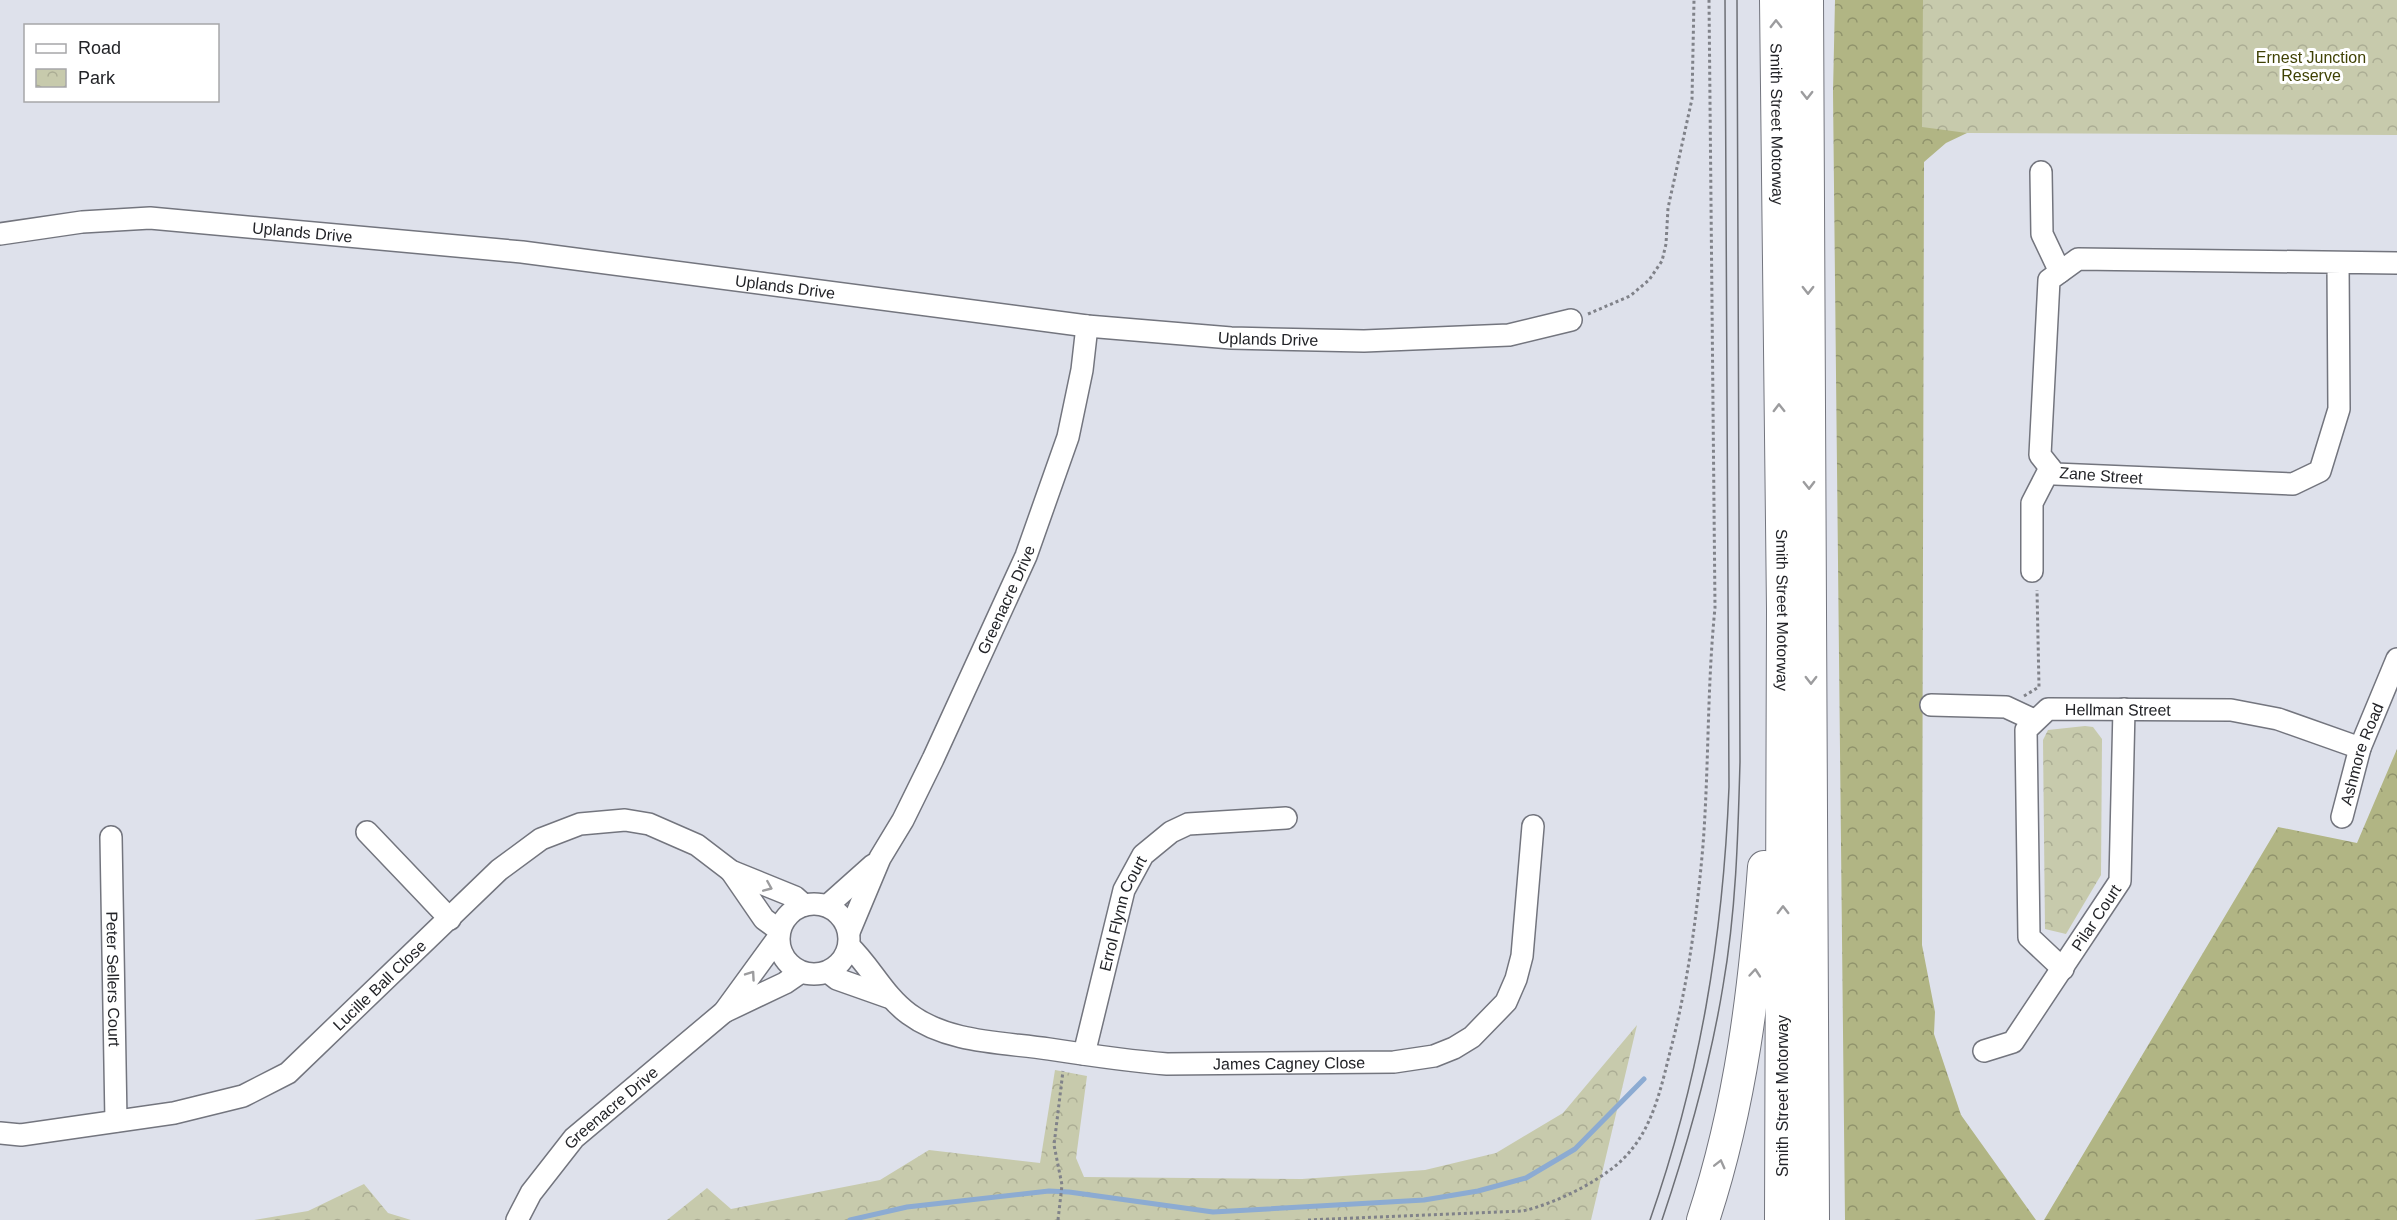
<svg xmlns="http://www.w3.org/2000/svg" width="2397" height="1220" font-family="Arial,sans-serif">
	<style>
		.forest { fill: url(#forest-crowns) }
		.park { fill: url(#park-crowns) }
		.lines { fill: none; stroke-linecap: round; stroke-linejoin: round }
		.stream { stroke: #8cabd2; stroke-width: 5 }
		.minor-casing { stroke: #73757e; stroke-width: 24 }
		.highway-casing { stroke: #73757e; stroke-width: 34 }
		.path { stroke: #808289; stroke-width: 3; stroke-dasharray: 3 3; stroke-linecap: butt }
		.minor { stroke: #fff; stroke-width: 21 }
		.highway { stroke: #fff; stroke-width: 32 }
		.tram { stroke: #6d6f75; stroke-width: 1.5 }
		.oneway { stroke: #9c9c9e }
		.labels { text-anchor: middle; stroke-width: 6; stroke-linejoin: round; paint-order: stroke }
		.park-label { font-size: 16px; fill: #404205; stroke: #fff }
		.street-label { font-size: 16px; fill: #232428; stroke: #fff }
	</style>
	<defs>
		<pattern id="forest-crowns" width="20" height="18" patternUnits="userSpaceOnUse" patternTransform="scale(1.5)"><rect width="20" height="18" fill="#b1b584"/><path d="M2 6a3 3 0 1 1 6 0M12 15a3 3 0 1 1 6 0" fill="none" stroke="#90936c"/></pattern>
		<pattern id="park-crowns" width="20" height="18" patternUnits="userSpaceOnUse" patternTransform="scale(1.5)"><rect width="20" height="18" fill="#c7caac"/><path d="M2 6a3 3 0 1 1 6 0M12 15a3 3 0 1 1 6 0" fill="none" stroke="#abad94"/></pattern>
	</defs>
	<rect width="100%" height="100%" fill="#dee1eb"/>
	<g class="forest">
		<path d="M1835 0H2397L1967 133 1946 143 1924 162 1922 945 1935 1012 1934 1034 1961 1115 2036 1220H1845L1833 92Z"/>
		<path d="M2397 749V1220H2044L2278 827 2357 843Z"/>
	</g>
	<g class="park">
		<path d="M1923 0H2397V135L1967 133 1922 127Z"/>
		<path d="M2085 726 2093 727 2102 739 2101 875 2066 934 2045 929 2043 740 2048 730Z"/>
		<path d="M1637 1025 1591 1220H667L707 1188 731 1209 880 1180 929 1150 1040 1163 1055 1070 1087 1076 1076 1158 1084 1177 1302 1179 1425 1170 1496 1153 1563 1113Z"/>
		<path d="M364 1184 388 1213 411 1220H254L308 1211Z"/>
	</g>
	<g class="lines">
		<path class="stream" d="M850 1220 907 1207 1049 1191 1069 1192 1213 1212 1424 1200 1478 1191 1526 1178 1575 1149 1644 1079"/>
		<defs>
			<g id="minor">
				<path d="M2041 172 2042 234 2060 272"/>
				<path id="s1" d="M0 234 82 222 150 218 522 252 1087 326 1231 338 1364 341 1509 335 1571 320"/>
				<path d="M2338 263 2339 409 2320 471 2293 484 2055 474 2040 455 2049 280 2078 259 2397 263"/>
				<path d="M2032 571V503L2050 468"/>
				<path d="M1931 705 2006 707 2034 720"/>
				<path id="s2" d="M2342 817 2360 748 2397 659"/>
				<path d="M367 832 450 919"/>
				<path id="s3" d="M111 837 116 1121"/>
				<path d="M731 871 764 919 779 930"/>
				<circle cx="814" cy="939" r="35"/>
				<path d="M827 906 873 865"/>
				<path id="s4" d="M849 932 880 858 903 820 933 759 1026 556 1068 437 1082 370 1087 326"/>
				<path id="s5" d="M849 946C871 967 884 996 909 1014 948 1043 1002 1042 1049 1049 1088 1055 1127 1061 1167 1064L1394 1062 1434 1056 1454 1048 1472 1037 1506 1002 1516 979 1522 956 1533 826"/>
				<path id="s6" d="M2063 969 2029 937 2026 730 2048 709 2231 710 2278 719 2360 748"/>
				<path d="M828 972 837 979 888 997"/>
				<path d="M724 1012 785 983 801 972"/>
				<path id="s7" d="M1984 1051 2013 1042 2120 881 2124 709"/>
				<path id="s8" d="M1084 1054 1124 890 1143 855 1171 832 1188 824 1286 818"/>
				<path id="s9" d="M0 1133 21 1135 174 1113 243 1096 288 1073 499 870 541 839 580 824 625 820 649 824 697 845 731 871 795 897 804 905"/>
				<path id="s10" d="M517 1220 531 1193 574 1138 724 1012 778 938"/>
			</g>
			<g id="highway">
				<path id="s11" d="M1776 0 1783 610 1781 1220"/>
				<path d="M1807 0 1813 1220"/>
				<path d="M1703 1220C1741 1105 1755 988 1764 867"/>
			</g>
		</defs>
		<use href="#minor" class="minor-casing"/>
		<use href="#highway" class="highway-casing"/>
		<g class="path">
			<path d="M1588 314 1630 296 1649 280 1662 261 1666 244 1668 208 1692 99 1694 0"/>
			<path d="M2024 696 2039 687 2037 590"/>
			<path d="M1058 1220 1062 1185 1054 1145 1063 1071"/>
			<path d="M1308 1220 1523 1211C1557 1203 1611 1177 1632 1149 1654 1122 1662 1084 1670 1052 1688 984 1697 915 1703 845 1709 766 1707 687 1715 608L1709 0"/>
		</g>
		<use href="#minor" class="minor"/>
		<use href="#highway" class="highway"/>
		<g class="tram">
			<path d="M1650 1220C1700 1077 1723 938 1729 787L1725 0"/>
			<path d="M1662 1220C1688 1143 1710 1066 1723 986 1736 912 1738 837 1740 762L1737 0"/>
		</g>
	</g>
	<defs><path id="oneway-chevron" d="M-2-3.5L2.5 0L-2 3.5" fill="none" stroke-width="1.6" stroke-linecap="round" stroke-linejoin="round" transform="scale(1.5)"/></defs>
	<g class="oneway">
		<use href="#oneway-chevron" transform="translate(1776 24) rotate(-90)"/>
		<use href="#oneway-chevron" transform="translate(1807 95) rotate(90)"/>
		<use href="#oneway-chevron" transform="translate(1808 290) rotate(90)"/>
		<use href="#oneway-chevron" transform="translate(1779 408) rotate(-91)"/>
		<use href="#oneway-chevron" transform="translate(1809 485) rotate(89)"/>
		<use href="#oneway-chevron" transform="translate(1811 680) rotate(90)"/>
		<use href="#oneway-chevron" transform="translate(768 887) rotate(23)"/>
		<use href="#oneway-chevron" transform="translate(1783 910) rotate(-90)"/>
		<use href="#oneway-chevron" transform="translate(1755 973) rotate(-85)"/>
		<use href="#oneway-chevron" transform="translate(751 975) rotate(-55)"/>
		<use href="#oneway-chevron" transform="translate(1720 1164) rotate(-76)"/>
	</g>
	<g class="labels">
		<g class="park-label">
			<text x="2311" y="63">Ernest Junction<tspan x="2311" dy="18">Reserve</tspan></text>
		</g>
		<g class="street-label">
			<text dy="6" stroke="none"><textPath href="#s11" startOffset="124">Smith Street Motorway</textPath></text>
			<text dy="6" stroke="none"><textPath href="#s1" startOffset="304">Uplands Drive</textPath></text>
			<text dy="6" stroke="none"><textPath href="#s1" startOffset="790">Uplands Drive</textPath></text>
			<text dy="6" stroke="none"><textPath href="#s1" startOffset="1276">Uplands Drive</textPath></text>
			<text transform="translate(2101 475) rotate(4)" y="6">Zane Street</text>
			<text dy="6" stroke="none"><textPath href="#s4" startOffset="368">Greenacre Drive</textPath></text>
			<text dy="6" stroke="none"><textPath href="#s11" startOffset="610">Smith Street Motorway</textPath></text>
			<text dy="6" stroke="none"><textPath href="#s6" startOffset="354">Hellman Street</textPath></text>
			<text dy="6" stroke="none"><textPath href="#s2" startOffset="66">Ashmore Road</textPath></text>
			<text dy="6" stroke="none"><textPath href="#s8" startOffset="146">Errol Flynn Court</textPath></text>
			<text dy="6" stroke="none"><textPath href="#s7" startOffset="180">Pilar Court</textPath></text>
			<text dy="6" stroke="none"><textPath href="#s3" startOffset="142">Peter Sellers Court</textPath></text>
			<text dy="6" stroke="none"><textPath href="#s9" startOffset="424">Lucille Ball Close</textPath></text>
			<text dy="6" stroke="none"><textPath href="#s5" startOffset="478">James Cagney Close</textPath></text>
			<text transform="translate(1782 1096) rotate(-90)" y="6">Smith Street Motorway</text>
			<text dy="6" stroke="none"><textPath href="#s10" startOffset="148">Greenacre Drive</textPath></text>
		</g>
	</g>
	<rect x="24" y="24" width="195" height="78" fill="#ffffff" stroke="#a7a7a9" stroke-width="1.5"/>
	<rect x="36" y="44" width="30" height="9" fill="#ffffff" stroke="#a7a7a9" stroke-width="1.5"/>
	<text x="78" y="54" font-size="18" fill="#232428">Road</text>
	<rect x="36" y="69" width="30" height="18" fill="url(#park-crowns)" stroke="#a7a7a9" stroke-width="1.5"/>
	<text x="78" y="84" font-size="18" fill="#232428">Park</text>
</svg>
